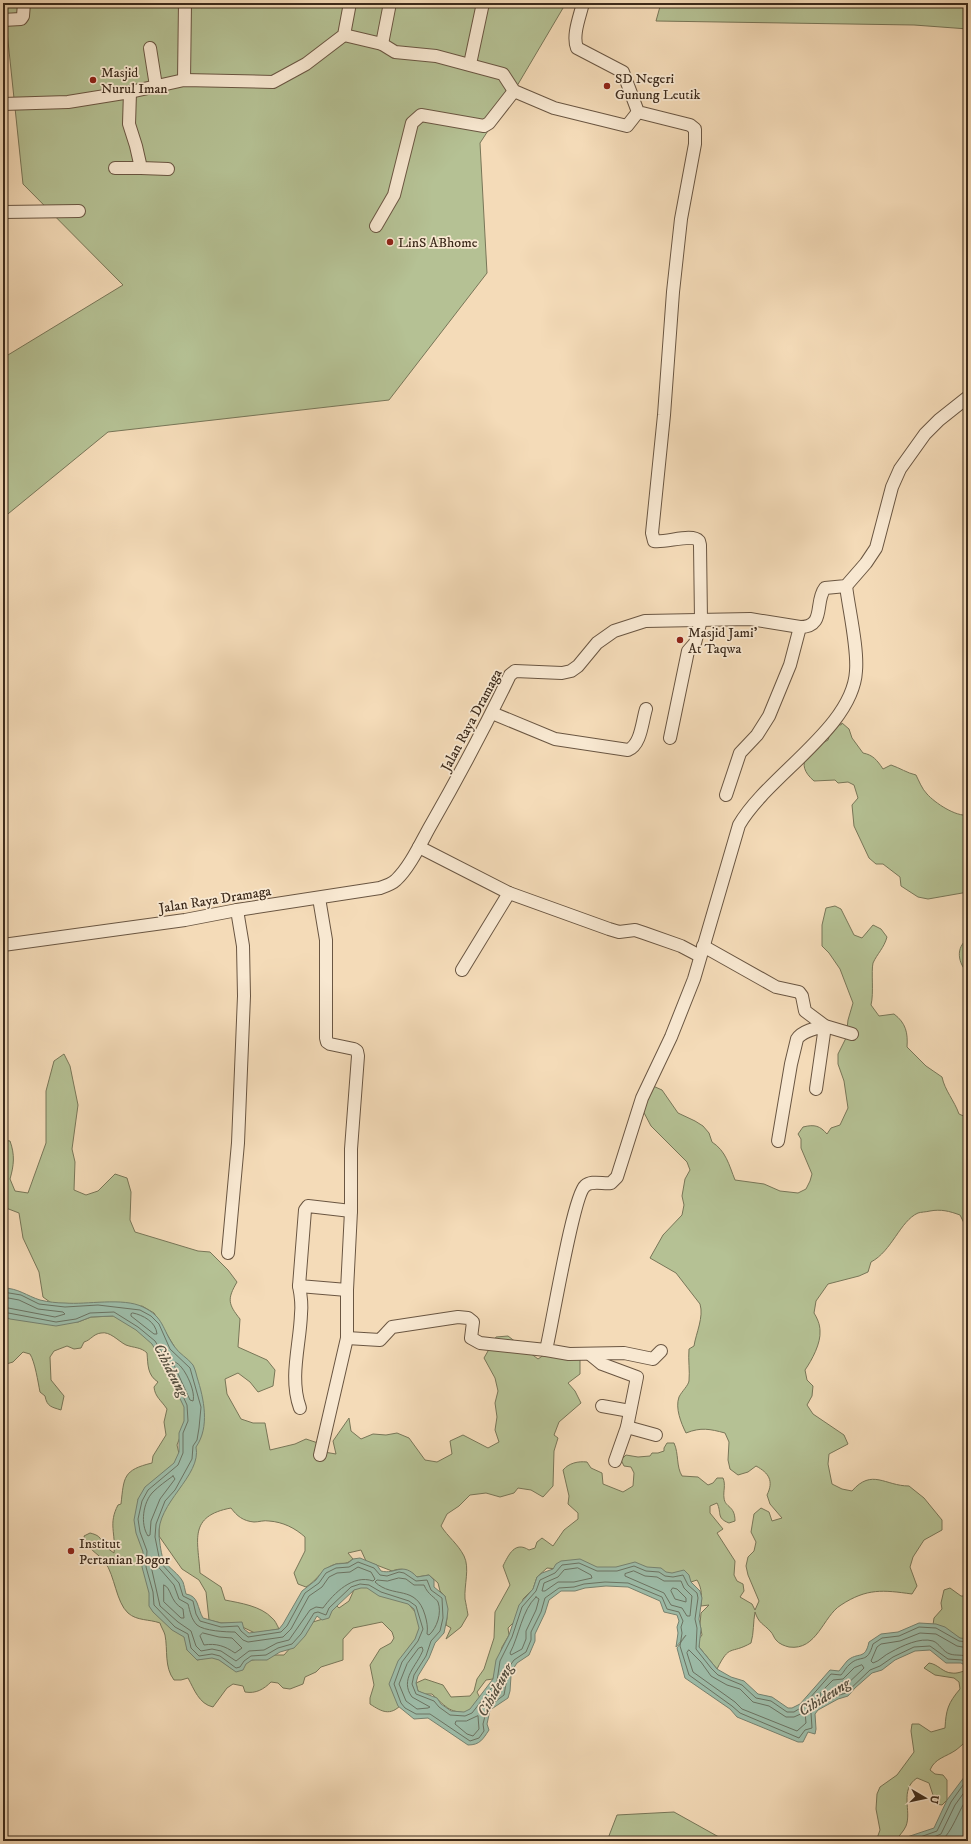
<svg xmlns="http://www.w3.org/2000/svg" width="971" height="1844" font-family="'IM FELL DW Pica',serif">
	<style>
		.green { fill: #b5c194; stroke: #787658 }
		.water { fill: #9dbca8; stroke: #768270 }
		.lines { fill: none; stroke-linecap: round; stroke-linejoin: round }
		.shore { stroke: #6c7362; stroke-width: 1 }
		.minor-casing { stroke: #6a5642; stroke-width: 14 }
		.minor { stroke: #f8e8d1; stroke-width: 12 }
		.poi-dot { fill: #8f2418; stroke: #f8e8d1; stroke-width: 1.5 }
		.labels { text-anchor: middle; stroke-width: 3.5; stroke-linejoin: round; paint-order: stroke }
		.poi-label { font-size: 14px; fill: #3c2a1b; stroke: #f8e8d1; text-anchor: start }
		.street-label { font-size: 14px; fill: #3c2a1b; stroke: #f8e8d1 }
		.water-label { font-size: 15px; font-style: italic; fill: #544e3e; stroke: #f8e8d1 }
	</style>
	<rect width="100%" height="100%" fill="#f4dbb8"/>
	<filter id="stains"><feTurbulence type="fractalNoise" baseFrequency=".005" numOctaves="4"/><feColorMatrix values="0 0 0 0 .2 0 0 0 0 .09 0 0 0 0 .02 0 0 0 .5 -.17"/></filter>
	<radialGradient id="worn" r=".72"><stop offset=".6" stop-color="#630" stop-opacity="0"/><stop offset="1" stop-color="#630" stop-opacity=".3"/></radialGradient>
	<g class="green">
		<path d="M4 3H566L514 91 480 143 487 273 389 400 108 432 3 518V358L123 285 23 184Z"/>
		<path d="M661 3H968V29L914 25 656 21Z"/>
		<path d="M833 723 841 725 842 723 849 729 852 738 863 753C873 755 877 760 883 769L891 765C900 768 907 773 916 775 919 781 922 789 927 794 935 803 956 817 968 815V892L928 899 918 897 901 886 900 877 883 864H876L869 858 854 826 852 805 858 798 854 785 848 782 838 783 835 780 814 781C793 763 809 750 828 740Z"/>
		<path d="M835 906 841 909 854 935 862 938 873 925 881 929 887 937C884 948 877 954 873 963 871 972 874 993 871 1005L879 1016 894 1014C906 1023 908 1033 907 1047L926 1066 942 1077C945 1091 954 1100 959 1114L968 1118V1222L964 1223 960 1215C949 1211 941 1209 930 1211 926 1212 921 1212 918 1213 900 1221 892 1251 871 1262L868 1272 859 1276 828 1284 816 1301 814 1313C817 1318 820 1324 820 1331 821 1343 812 1360 805 1370L807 1380 813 1386 812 1396 807 1405 813 1414 844 1435 848 1444 829 1454 828 1464 832 1484 842 1489 852 1491C872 1468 885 1486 909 1486L924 1498 942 1520V1530L924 1540 913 1557 910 1567 917 1586 912 1594C883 1590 867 1588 841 1605 823 1616 817 1651 789 1647 785 1646 779 1644 776 1640 774 1638 773 1634 771 1632 763 1623 759 1624 755 1612 753 1622 754 1633 751 1643 730 1655 730 1643 717 1669L699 1647V1639L702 1635 700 1624 701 1613 709 1605 701 1606C702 1597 702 1588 697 1580L691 1582 547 1568 537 1577 533 1589 523 1599 518 1618 508 1628 509 1635 502 1647 493 1679 486 1680 477 1692 480 1698 477 1714C449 1711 452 1713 432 1694H425L418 1691 416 1683 425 1679 443 1685 451 1697 470 1696 474 1691 477 1679 484 1669 494 1638 495 1612 510 1585 503 1566C509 1554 515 1541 529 1550L535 1548 537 1542 542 1538 553 1546 564 1530 578 1519V1513L568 1504 569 1496 563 1470C569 1463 578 1461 587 1462L591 1468 602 1473 603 1484 623 1492 633 1486 634 1473 631 1467 624 1466 621 1460 626 1455 638 1457 650 1456 652 1453H658L664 1451V1448L667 1443H674C679 1454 676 1466 682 1476L698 1477 708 1485 713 1483 717 1478H723C726 1485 723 1491 724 1498 725 1508 735 1505 735 1521L729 1523C716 1518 722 1513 717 1503L710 1506V1513L723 1529 717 1533 735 1561 734 1575 737 1581 743 1584 744 1591 740 1597 752 1604 755 1610 759 1601 748 1575 746 1566 748 1557 754 1551 756 1542 751 1532 754 1514 761 1508 769 1512 772 1521 782 1518 770 1504 767 1495C774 1481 769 1473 756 1466L748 1472 738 1475 730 1469 728 1460 729 1442 725 1433C710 1429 701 1427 686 1433 681 1423 675 1408 679 1397 682 1391 688 1386 689 1381 690 1371 688 1360 689 1349L694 1346C696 1333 704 1317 700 1304L676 1273 650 1258 663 1235 682 1215 684 1205 682 1196 685 1179 690 1170 687 1162 651 1126 642 1109 653 1086 662 1090 678 1113 695 1121 703 1126 709 1133 712 1142C726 1151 729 1165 735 1180L764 1184 780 1191 798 1193 806 1189 810 1181 812 1174 801 1148V1139L798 1134 803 1127C815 1124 820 1126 827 1134L831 1128 840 1125 848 1108 844 1081 838 1064V1054L846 1038 848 1020 853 1003 840 969 829 953 822 946V925L826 908Z"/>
		<path d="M968 939V973C958 964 955 947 968 939Z"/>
		<path d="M64 1054 70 1066 78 1105 72 1149 75 1162 74 1190 86 1195 98 1191 115 1174 127 1178 131 1192 130 1220 135 1232 198 1251 210 1252 228 1270 237 1282C227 1299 228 1304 240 1319L238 1347 267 1360 275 1370 273 1386 258 1392 250 1382 238 1373 225 1379 227 1394 241 1419 253 1423H265L270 1450 295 1444 306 1439 318 1443 324 1452 336 1454 333 1441 349 1418 351 1431 361 1439 373 1434 386 1435 397 1433 409 1438 425 1460 437 1462 452 1454 450 1441 463 1435 488 1448 499 1442 495 1430 497 1417 495 1403 498 1391 495 1378 484 1358 496 1337 508 1336 538 1359 557 1346 580 1359V1374L568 1383 575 1391 581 1403 559 1422 554 1435 558 1438 554 1451 553 1486 543 1497 531 1490 518 1488 514 1493 500 1497 486 1493 470 1495 459 1506 447 1514 441 1526C448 1537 458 1544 464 1556 470 1568 464 1585 465 1599 466 1604 467 1609 468 1615L461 1627 446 1639 451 1628 446 1625 447 1618 445 1596 440 1591 438 1583 429 1575 417 1577C410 1570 401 1567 392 1571L366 1561 361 1550 348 1553 353 1559C344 1566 344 1562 336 1564 323 1567 317 1581 306 1587L298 1584 294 1573 305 1551V1537C295 1528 283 1522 269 1521 264 1520 259 1522 254 1522 243 1521 237 1516 231 1508 188 1516 198 1540 200 1573L221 1587 225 1600C240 1603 261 1606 272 1618 275 1620 277 1625 279 1629L255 1633 234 1623H221L209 1620 206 1592 199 1580 182 1569 159 1536V1511L193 1459 174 1346 154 1313 142 1306 126 1308 54 1305 43 1297 39 1272 23 1238 19 1213 6 1208 3 1204V1140L10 1141C15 1155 14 1165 10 1179L15 1191 28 1193 46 1143V1091L54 1061Z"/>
		<path d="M117 1313 159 1348 189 1413 177 1445 180 1458 138 1499 187 1643V1650L197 1660 214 1656 231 1668 252 1660 259 1659 267 1655H284L313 1622 326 1618 331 1607 337 1606 339 1608 349 1601 357 1583 404 1599 424 1622 401 1705C390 1716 382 1712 370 1704V1698L374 1685 370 1665 380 1649 391 1643 394 1638 392 1632 382 1622 353 1628 343 1639V1660L321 1667 316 1672 305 1677 303 1684 290 1689 283 1688 278 1683 271 1682C264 1689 256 1694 245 1692L243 1686 233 1684 227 1688 213 1707C199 1704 194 1689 188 1678L181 1680H174C164 1667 168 1650 165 1635 164 1631 161 1627 160 1623 149 1619 137 1621 128 1613 116 1602 115 1576 105 1562 98 1553 86 1549 84 1536L90 1533C98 1535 101 1537 103 1545L114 1553C116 1533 108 1524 118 1505L121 1504C124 1477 123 1470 152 1463L153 1456 166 1435 164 1422 167 1409C161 1400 155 1397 154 1387L158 1382C147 1375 148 1364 147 1353 141 1347 134 1348 126 1345 118 1341 110 1331 101 1333 93 1334 91 1340 84 1342L81 1348 74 1349 67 1346 54 1351 50 1357 51 1380 64 1396 61 1410C52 1407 47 1407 45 1396L40 1392C38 1382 35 1362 30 1354L23 1352 13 1362 3 1365V1315L78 1322 91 1317 113 1316Z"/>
		<path d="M950 1588 961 1596H968V1642L933 1625 934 1618 942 1609 941 1603 944 1590Z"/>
		<path d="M929 1663C938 1664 943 1673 952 1673 957 1674 963 1671 968 1670V1739C964 1743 960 1747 956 1750 946 1757 935 1758 930 1770L935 1774 943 1775 947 1780V1800L942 1805 936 1804 929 1783 917 1778C899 1790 912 1811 906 1826 904 1831 898 1837 895 1841H876L880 1830 876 1809 877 1794 880 1787 897 1775 914 1752 911 1731 912 1724H919L931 1732 945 1728C946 1710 948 1703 960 1689L959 1682 954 1678 935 1675 924 1668Z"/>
		<path d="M674 1812 726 1841H607L617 1815Z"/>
	</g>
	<g class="water">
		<path d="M3 1288C18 1288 27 1296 40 1300 48 1302 57 1303 65 1303 86 1305 123 1297 143 1307 164 1317 162 1329 174 1346 179 1354 188 1358 193 1365 195 1369 196 1373 197 1377 204 1399 210 1427 196 1447 202 1476 156 1503 159 1536 160 1543 161 1555 164 1561 169 1568 179 1574 183 1582 184 1585 185 1590 186 1594 199 1596 197 1608 203 1618L221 1623 242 1622 244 1629 249 1633 279 1629 283 1624 302 1591 316 1580 324 1569 336 1564 348 1563 353 1559 360 1558 377 1565 381 1571C396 1575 402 1561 417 1577L429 1575 434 1580V1587L445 1596 448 1609 447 1618 444 1633 435 1643 429 1658 418 1676 416 1683 418 1691 437 1698 441 1704 451 1711 464 1712 470 1709 493 1679 496 1660 509 1635 519 1605 533 1589 537 1577 542 1573 553 1569 556 1564 561 1561 580 1559 597 1567H616L635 1562 647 1567 661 1568 666 1572 672 1573 684 1570 689 1575 691 1582 700 1591 702 1598 699 1619 701 1629 699 1647 717 1669 731 1677 744 1681 758 1694 772 1697 788 1708H792L800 1704 830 1670 839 1671C842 1668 844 1664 847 1661 858 1651 865 1661 869 1642L881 1634 898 1632 919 1623 936 1624 945 1627 960 1638 968 1639V1667L961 1663H946L930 1650 915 1651 895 1660 882 1670 872 1673 855 1688 848 1696 838 1699 818 1710 815 1714 816 1729 815 1734 808 1732 803 1742H798L737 1717 730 1709 685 1678 677 1648 686 1635 676 1647 678 1633 677 1627 679 1621 677 1615 664 1612 660 1601 628 1587 606 1586 585 1588 575 1591H561L549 1600 545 1613 535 1634V1641L529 1655 517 1663 513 1669 511 1676 510 1691 508 1698 490 1710 487 1724 489 1730C483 1739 480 1745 468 1745L428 1718 414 1719 398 1706 389 1684 398 1661 415 1639 419 1628 414 1609 408 1604 379 1596 367 1588H361L354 1590 337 1606 332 1611 329 1618 322 1620 317 1616 305 1636 294 1648 280 1652 267 1660H252L246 1664 243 1670 236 1672 219 1660 212 1658 197 1660 187 1650 184 1637 172 1630 153 1612 149 1606V1593L142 1567 143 1552 136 1533 134 1520 138 1499 145 1487 174 1463 179 1452V1433L184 1421V1407L162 1361 152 1344 136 1330 113 1316 91 1317 78 1322 56 1326 10 1319 3 1316Z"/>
		<path d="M968 1772V1841H904L907 1837 934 1828 947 1800Z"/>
	</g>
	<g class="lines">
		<g class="shore">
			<path d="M3 1292 21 1295 39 1304 65 1307 98 1305 140 1310 151 1316 159 1324 170 1349 190 1368 201 1407 199 1428 197 1440 193 1446 192 1459 175 1490 165 1501 156 1524 155 1537 160 1562 179 1583 183 1596 193 1601 196 1614 200 1621 221 1627 238 1626 241 1631 248 1637 281 1632 287 1626 305 1593 319 1583 326 1573 336 1568 349 1567 358 1562 374 1568 380 1575 387 1576 399 1572 404 1573 416 1581 427 1580 431 1590 442 1598 443 1618 440 1631 431 1641 426 1656 414 1675 412 1684 416 1694 434 1701 439 1707 450 1715 465 1716 472 1713 497 1681 500 1661 512 1637 522 1607 536 1591 540 1580 555 1573 562 1565 579 1563 597 1571H617L634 1566 646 1571 659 1572 665 1576 673 1577 683 1575 688 1585 697 1593 698 1598 695 1619 697 1628 696 1649 711 1668 718 1675 742 1685 756 1698 771 1701 787 1712H794L802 1707 831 1674 841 1675C844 1672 846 1667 850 1664 861 1654 867 1665 873 1644L882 1638 899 1636 919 1627 936 1628 959 1641 968 1642"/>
			<path d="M3 1297 19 1300 38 1309 63 1312 65 1314 55 1317 3 1307"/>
			<path d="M3 1312 56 1322 76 1319 90 1313 114 1312 138 1327 155 1341 166 1359 187 1405 188 1421 183 1433V1453L178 1465 148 1490 142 1501 138 1519 140 1532 147 1551 146 1567 153 1592 154 1605 175 1627 188 1634 191 1648 199 1656 212 1654 220 1656 236 1668 240 1667 244 1661 251 1656 266 1655 278 1648 292 1644 301 1634 314 1613 318 1612 326 1615 329 1608 351 1587 360 1584 369 1585 381 1592 409 1601 416 1606 423 1629 418 1641 402 1662 394 1684 401 1703 405 1708 416 1714H430L470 1741 479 1738 484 1731 483 1724 487 1708 504 1695 509 1667 514 1660 526 1652 531 1640V1632L541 1612 545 1598 559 1588 574 1587 584 1584 605 1582 628 1583 662 1597 667 1609 679 1612 683 1621 681 1627 682 1633 680 1646 689 1675 732 1706 740 1713 799 1738 805 1730 812 1728 811 1713 816 1707 836 1696 846 1693 870 1670 880 1666 893 1657 914 1647 930 1646 948 1659 962 1660 968 1662"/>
			<path d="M133 1313C143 1315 156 1322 157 1334H154L131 1316V1314Z"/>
			<path d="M175 1362C184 1365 196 1391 193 1401L190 1400 174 1365Z"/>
			<path d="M173 1476 175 1479 160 1499 151 1521 150 1535 148 1536C140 1524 143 1502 153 1492 159 1486 166 1481 173 1476Z"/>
			<path d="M154 1562 174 1585 179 1599 188 1604C190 1611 191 1619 197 1625 204 1631 226 1632 235 1632L243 1640 248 1642 283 1637 291 1629 309 1596 322 1587 329 1577 337 1573 350 1572 358 1567 371 1572 375 1579 373 1581C353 1574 334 1593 323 1608L316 1607 310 1610 289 1640 277 1643 264 1650 249 1651 236 1661 221 1651 212 1649 201 1651 196 1646 191 1631 178 1622 160 1606 151 1566Z"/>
			<path d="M578 1568 591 1575 592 1578 574 1582H558L545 1591H542L544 1583 558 1577 564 1570Z"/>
			<path d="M634 1571 645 1576 657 1577 664 1581H681L684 1588 692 1596 690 1616H687L682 1608 671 1605 664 1593 625 1576V1574Z"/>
			<path d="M399 1578 406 1579 414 1585H424C428 1595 435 1597 438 1602 442 1613 437 1628 429 1635L427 1634C428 1627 427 1622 425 1615 416 1584 393 1599 375 1582L377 1580 387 1581Z"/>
			<path d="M164 1585C172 1588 169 1601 183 1609L184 1618H181L164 1602Z"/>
			<path d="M673 1588 677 1589 686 1598V1602L675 1599 671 1591Z"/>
			<path d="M536 1597 539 1599 536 1610 526 1631V1639L522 1649 511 1655 510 1653C519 1636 522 1610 536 1597Z"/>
			<path d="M203 1633 219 1637 232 1638 242 1648 235 1653C225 1646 216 1643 204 1645L200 1636Z"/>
			<path d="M419 1648 422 1647 423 1650C417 1666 399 1679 412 1697L430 1707 428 1708 417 1709 406 1701 399 1684 407 1664Z"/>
			<path d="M968 1648 957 1646 936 1634 920 1633 900 1641 881 1644 877 1647 871 1661 873 1663C880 1661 884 1655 891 1652 902 1646 920 1637 933 1641 939 1643 943 1652 950 1654 956 1656 962 1654 968 1657"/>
			<path d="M689 1650 701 1662 711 1676 727 1685 740 1689 753 1702 769 1706 786 1717H794L805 1712 806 1723 797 1731 742 1709 735 1702 693 1672 687 1653Z"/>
			<path d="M862 1665 864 1668 843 1688 822 1698 820 1697 821 1692 833 1680 843 1679 854 1668Z"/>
			<path d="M478 1716 479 1729 473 1736 467 1734 455 1724 456 1721H466Z"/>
			<path d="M909 1841 937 1831 951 1802 968 1778"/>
			<path d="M924 1841 941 1834 955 1805 968 1787"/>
			<path d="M941 1841C952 1833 959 1809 968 1797"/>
		</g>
		<defs>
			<g id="minor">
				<path d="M583 3C580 16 572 35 577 48L623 72 638 112 690 125 695 129V144L681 219 673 292 664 415 652 533 654 541C666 543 692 533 699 541L700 545 701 620 695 643 688 651 670 738"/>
				<path d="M3 20 21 19 23 16 24 3"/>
				<path d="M344 35 382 44 395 52 436 56 503 74 514 91 554 108 627 126 638 112"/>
				<path d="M382 44 390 3"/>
				<path d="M150 48 156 86"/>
				<path d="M470 64 483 3"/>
				<path d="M184 80 185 3"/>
				<path d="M130 92 129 124 136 146 141 168 168 169"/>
				<path d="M3 104 68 102 130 92 184 80 273 82 306 64 344 35 350 3"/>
				<path d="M115 168H141"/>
				<path d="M3 212 79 211"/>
				<path d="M376 226 394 195 412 123 421 115 484 126 489 123 514 91"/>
				<path d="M492 713 555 739 628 750C641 745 642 722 646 709"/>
				<path d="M726 795 740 753 757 735 769 716 790 665 800 627"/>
				<path d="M419 847 509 893 609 929 619 932 635 930 644 933 681 946 700 956"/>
				<path d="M319 898 326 940V1038L327 1042 330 1044 354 1049 357 1051 358 1056 351 1149V1211L347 1290V1338L320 1455"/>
				<path d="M3 945 185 920 237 910 380 888C386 886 392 884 396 880 411 866 422 840 432 823 460 774 486 725 510 675L515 671 562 673 571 671 578 666 597 643 614 631 645 621 750 619 800 627C826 627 814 602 825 588L846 586 866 563 876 548 892 487 900 469 925 434 939 420 968 397"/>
				<path d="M703 946 776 987 799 992 802 996 805 1011 825 1026 852 1034"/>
				<path d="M462 970 509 893"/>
				<path d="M778 1141 791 1064 797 1039C802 1031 816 1028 825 1026L816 1089"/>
				<path d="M228 1253 238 1143 244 996 243 946 237 910"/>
				<path d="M299 1286C301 1296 302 1305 301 1314 300 1345 289 1378 300 1408"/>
				<path d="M347 1290 299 1286 305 1210 308 1206 351 1211"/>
				<path d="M347 1338 380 1340 392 1327 458 1317 468 1318 473 1322 471 1338 480 1343 546 1350"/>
				<path d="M661 1351 653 1359 624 1353 569 1354 546 1350C552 1326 573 1196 585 1186 591 1180 603 1184 611 1183L617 1177 642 1098 671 1037 694 979 739 825C767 776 853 728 856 671 858 648 849 610 846 586"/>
				<path d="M591 1355 602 1364 637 1377 627 1427 615 1461"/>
				<path d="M602 1406 630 1411"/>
				<path d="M627 1427 656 1435"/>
			</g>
		</defs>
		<use href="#minor" class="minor-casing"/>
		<use href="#minor" class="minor"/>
	</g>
	<g class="poi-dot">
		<circle cx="93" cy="80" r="4"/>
		<circle cx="607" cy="86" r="4"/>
		<circle cx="390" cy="242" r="4"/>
		<circle cx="680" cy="640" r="4"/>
		<circle cx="71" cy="1551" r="4"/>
	</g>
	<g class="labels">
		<g class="poi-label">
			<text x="101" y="77">Masjid<tspan x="101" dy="16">Nurul Iman</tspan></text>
			<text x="615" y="83">SD Negeri<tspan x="615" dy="16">Gunung Leutik</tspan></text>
			<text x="398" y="247">LinS ABhome</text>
			<text x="688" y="637">Masjid Jami'<tspan x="688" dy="16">At Taqwa</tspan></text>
			<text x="79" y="1548">Institut<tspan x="79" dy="16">Pertanian Bogor</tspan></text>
		</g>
		<g class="street-label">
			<text transform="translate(471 720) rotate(-62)" y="5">Jalan Raya Dramaga</text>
			<text transform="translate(215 899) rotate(-9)" y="5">Jalan Raya Dramaga</text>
		</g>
		<g class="water-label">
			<text transform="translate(171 1370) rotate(63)" y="5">Cihideung</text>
			<text transform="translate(495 1690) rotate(-61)" y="5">Cihideung</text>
			<text transform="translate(824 1697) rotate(-32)" y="5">Cihideung</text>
		</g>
	</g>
	<rect width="971" height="1844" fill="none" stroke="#f4dbb8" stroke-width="16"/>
	<rect x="4" y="4" width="963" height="1836" fill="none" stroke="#3c2a1b" stroke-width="2"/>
	<rect x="8" y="8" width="955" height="1828" fill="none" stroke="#3c2a1b"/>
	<g transform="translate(925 1798) rotate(99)" stroke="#f8e8d1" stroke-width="3" paint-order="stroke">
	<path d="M0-3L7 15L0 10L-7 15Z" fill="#3c2a1b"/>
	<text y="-6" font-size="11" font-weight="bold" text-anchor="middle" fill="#3c2a1b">U</text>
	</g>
	<rect width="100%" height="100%" filter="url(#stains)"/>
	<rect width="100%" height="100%" fill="url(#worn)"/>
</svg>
